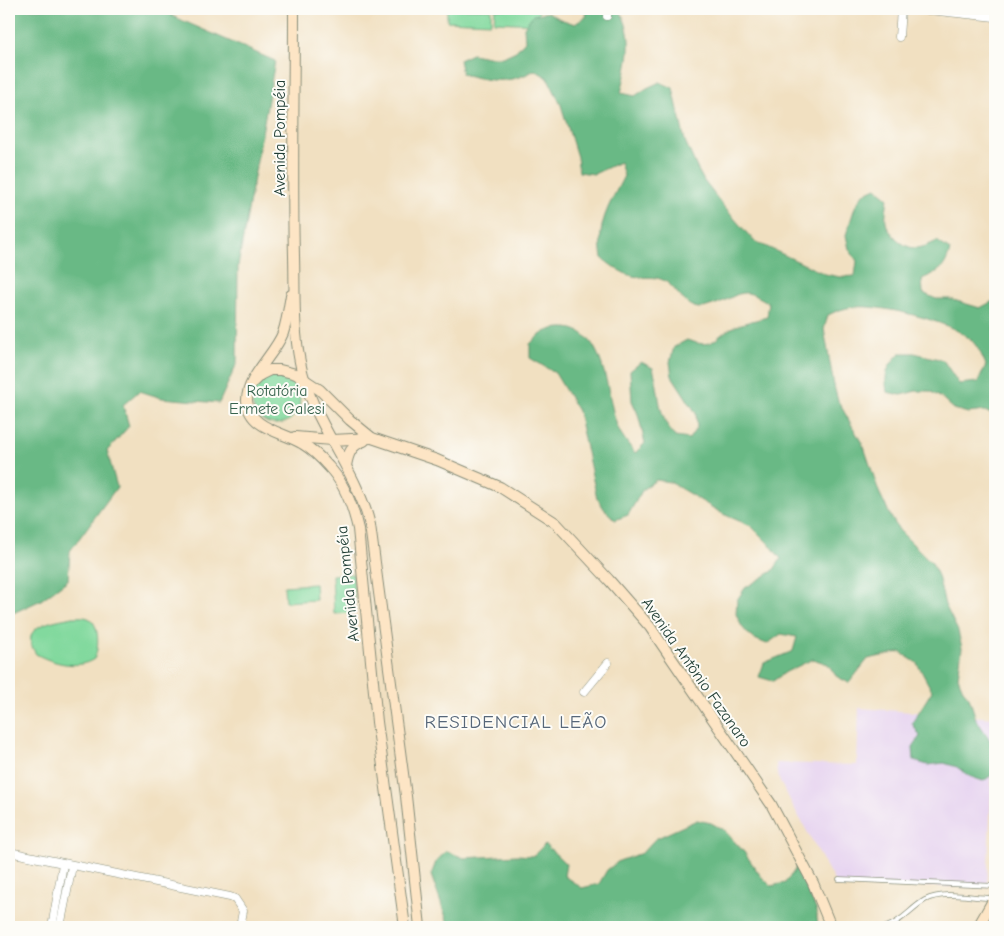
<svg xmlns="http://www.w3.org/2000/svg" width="1004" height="936" font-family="'Comic Neue',sans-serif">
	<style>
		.built { fill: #e6d3f0 }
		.green { fill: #82d99e; stroke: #508b69 }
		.forest { fill: #69b985; stroke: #447b5c }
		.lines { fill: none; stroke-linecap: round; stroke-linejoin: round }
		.lane-casing { stroke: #888e7a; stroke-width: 5.5 }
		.street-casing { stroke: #888e7a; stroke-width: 9 }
		.secondary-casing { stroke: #888e7a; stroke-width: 12 }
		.lane { stroke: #fff; stroke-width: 4 }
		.street { stroke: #fff; stroke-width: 8 }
		.secondary { stroke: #fde5c5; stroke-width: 10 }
		.labels { text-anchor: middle; stroke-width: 4; stroke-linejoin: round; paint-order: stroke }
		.street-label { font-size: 16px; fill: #1f3d34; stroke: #fdfcf7 }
		.park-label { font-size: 16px; fill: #38644e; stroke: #fdfcf7 }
		.quarter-label { font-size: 19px; letter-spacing: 1px; fill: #576779; stroke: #fdfcf7 }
	</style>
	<rect width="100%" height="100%" fill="#fdfcf7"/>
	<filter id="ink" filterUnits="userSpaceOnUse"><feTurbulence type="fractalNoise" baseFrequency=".02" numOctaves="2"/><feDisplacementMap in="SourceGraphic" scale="10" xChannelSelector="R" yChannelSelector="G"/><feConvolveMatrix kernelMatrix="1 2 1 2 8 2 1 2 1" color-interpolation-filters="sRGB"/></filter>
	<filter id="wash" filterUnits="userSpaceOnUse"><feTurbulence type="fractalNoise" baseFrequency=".0096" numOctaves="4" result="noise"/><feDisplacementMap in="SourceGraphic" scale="20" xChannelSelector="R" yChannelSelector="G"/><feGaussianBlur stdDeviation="1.12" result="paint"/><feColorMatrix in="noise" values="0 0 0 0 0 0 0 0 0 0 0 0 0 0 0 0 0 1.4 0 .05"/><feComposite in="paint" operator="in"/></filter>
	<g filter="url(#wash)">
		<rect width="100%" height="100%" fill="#f1e0c1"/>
		<path class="built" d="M859 708 994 718 987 887 837 886 781 784 777 774 776 763 857 765Z"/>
		<g class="green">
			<path d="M447 9H491V23L447 21Z"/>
			<path d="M495 9H539L538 24 494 22Z"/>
			<circle cx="276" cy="400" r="24"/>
			<path d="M353 574 355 613 334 614 332 575Z"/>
			<path d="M315 584 316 600 285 602 284 586Z"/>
			<path d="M73 617C79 617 85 616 90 619 100 626 99 650 94 659 78 670 52 663 36 654 17 625 53 621 73 617Z"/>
		</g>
		<g class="forest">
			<path d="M9 9H171L172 16 275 61 238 266 237 363 219 403 162 398 139 391 123 405 129 426 107 451 117 487 70 551 68 580 41 600 9 615Z"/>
			<path d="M583 9H619C636 38 628 62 621 93L635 96 647 88 660 82 673 88 685 141 697 168 704 181 724 207 754 241 825 274 840 277 855 276 857 261 849 249 846 235 855 207 863 194 876 188 888 198C887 207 884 218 887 226 888 230 892 233 894 236 909 252 919 250 937 241L950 250C945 269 940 271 922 279L923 293 936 299H950L980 308 995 300V416L985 411 968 413 954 409 943 399 930 391H916L901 395 887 392C884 373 887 367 900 353H914L943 360 959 384 978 382 986 365C982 356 978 346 970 339 950 321 880 304 853 307 844 308 836 311 828 315L824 329 834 386 838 401 864 447 879 492 891 517 899 530 932 563 938 576 945 605 958 631 962 648 958 677 963 690 969 697 976 719 992 743 995 752V773L983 781 969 776 957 767 944 763 928 765 914 761 913 747 920 736 912 723 932 691 917 663 900 652 868 659 849 683 836 676 828 664 813 659 786 672 773 681 759 677 764 663 793 651 797 637 781 634 767 644 752 638 742 627 736 614 737 600 745 588 773 571 781 559 772 547 751 526 723 514 670 482 656 480 643 489 628 515 615 520 605 510 597 498 578 411 555 373 530 358V344C540 334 548 328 563 328 607 327 606 399 618 428 622 437 629 445 635 453L645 443 638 414 632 401 630 371 641 362 653 368C661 395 656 413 675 437L689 439 697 427 696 413 672 376 670 362 674 347 687 340C717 351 713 335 736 326 746 322 757 320 767 317L769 303C739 284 741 296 713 305 709 306 705 308 702 308 684 309 678 289 665 281 656 276 649 278 639 277 625 276 613 267 602 258 596 223 609 206 624 176L620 162 594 174 579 172 577 157 561 105 548 78 535 70C508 85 490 81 462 74L459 60 472 54 488 57H503L516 51 525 41 524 27 533 15 548 12 560 19 575 24 587 16Z"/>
			<path d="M697 820 711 823 724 830 744 852 760 875 771 886 785 883 795 870 796 866 816 909 818 927H455L447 920 431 875 436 862 446 851 464 858 517 855 533 856 545 844 566 864 564 876 582 888 599 884 607 870 619 861 642 853 655 839Z"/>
		</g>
	</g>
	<g filter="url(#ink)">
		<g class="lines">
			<defs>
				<g id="lane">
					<path d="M839 879 995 886"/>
					<path d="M886 927C902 922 911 908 925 900 946 890 970 898 992 898"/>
				</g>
				<g id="street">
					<path d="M919 9 995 17"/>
					<path d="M607 16 608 9"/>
					<path d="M899 37 901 9"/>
					<path d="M584 692 608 663"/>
					<path d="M9 852 230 897 235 899 243 911 240 927"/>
					<path d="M52 927 63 864"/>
					<path d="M60 927 72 866"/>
				</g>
				<g id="secondary">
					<path d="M294 9C294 91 292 174 294 256 295 291 293 328 300 362 311 422 356 467 370 525L406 796 420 927"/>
					<path d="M291 295C289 307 287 321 283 333 275 354 247 377 247 400 248 429 284 432 303 444 313 450 322 459 329 467 345 484 353 507 358 529L377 722 405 927"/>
					<path d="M253 382 260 375 270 370H280L296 374 320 390 350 420 372 438 437 460 500 487 556 523 609 580 650 627 771 804 813 883 831 927"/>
					<path d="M295 437 332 440 372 438"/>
					<path d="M346 466C348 454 351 445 364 441"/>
					<path d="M978 927 995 897"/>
				</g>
			</defs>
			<use href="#lane" class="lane-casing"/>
			<use href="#street" class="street-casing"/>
			<use href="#secondary" class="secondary-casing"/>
			<use href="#lane" class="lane"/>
			<use href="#street" class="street"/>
			<use href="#secondary" class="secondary"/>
		</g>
	</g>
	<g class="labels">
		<g class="street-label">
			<text transform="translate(279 138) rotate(-90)" y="6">Avenida Pompéia</text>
			<text transform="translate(347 584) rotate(-96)" y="6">Avenida Pompéia</text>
			<text transform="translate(697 672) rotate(55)" y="6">Avenida Antônio Fazanaro</text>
		</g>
		<g class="park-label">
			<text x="277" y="396">Rotatória<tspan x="277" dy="18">Ermete Galesi</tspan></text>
		</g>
		<g class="quarter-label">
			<text x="516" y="728">RESIDENCIAL LEÃO</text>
		</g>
	</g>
	<rect width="1004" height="936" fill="none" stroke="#fdfcf7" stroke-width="30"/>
</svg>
